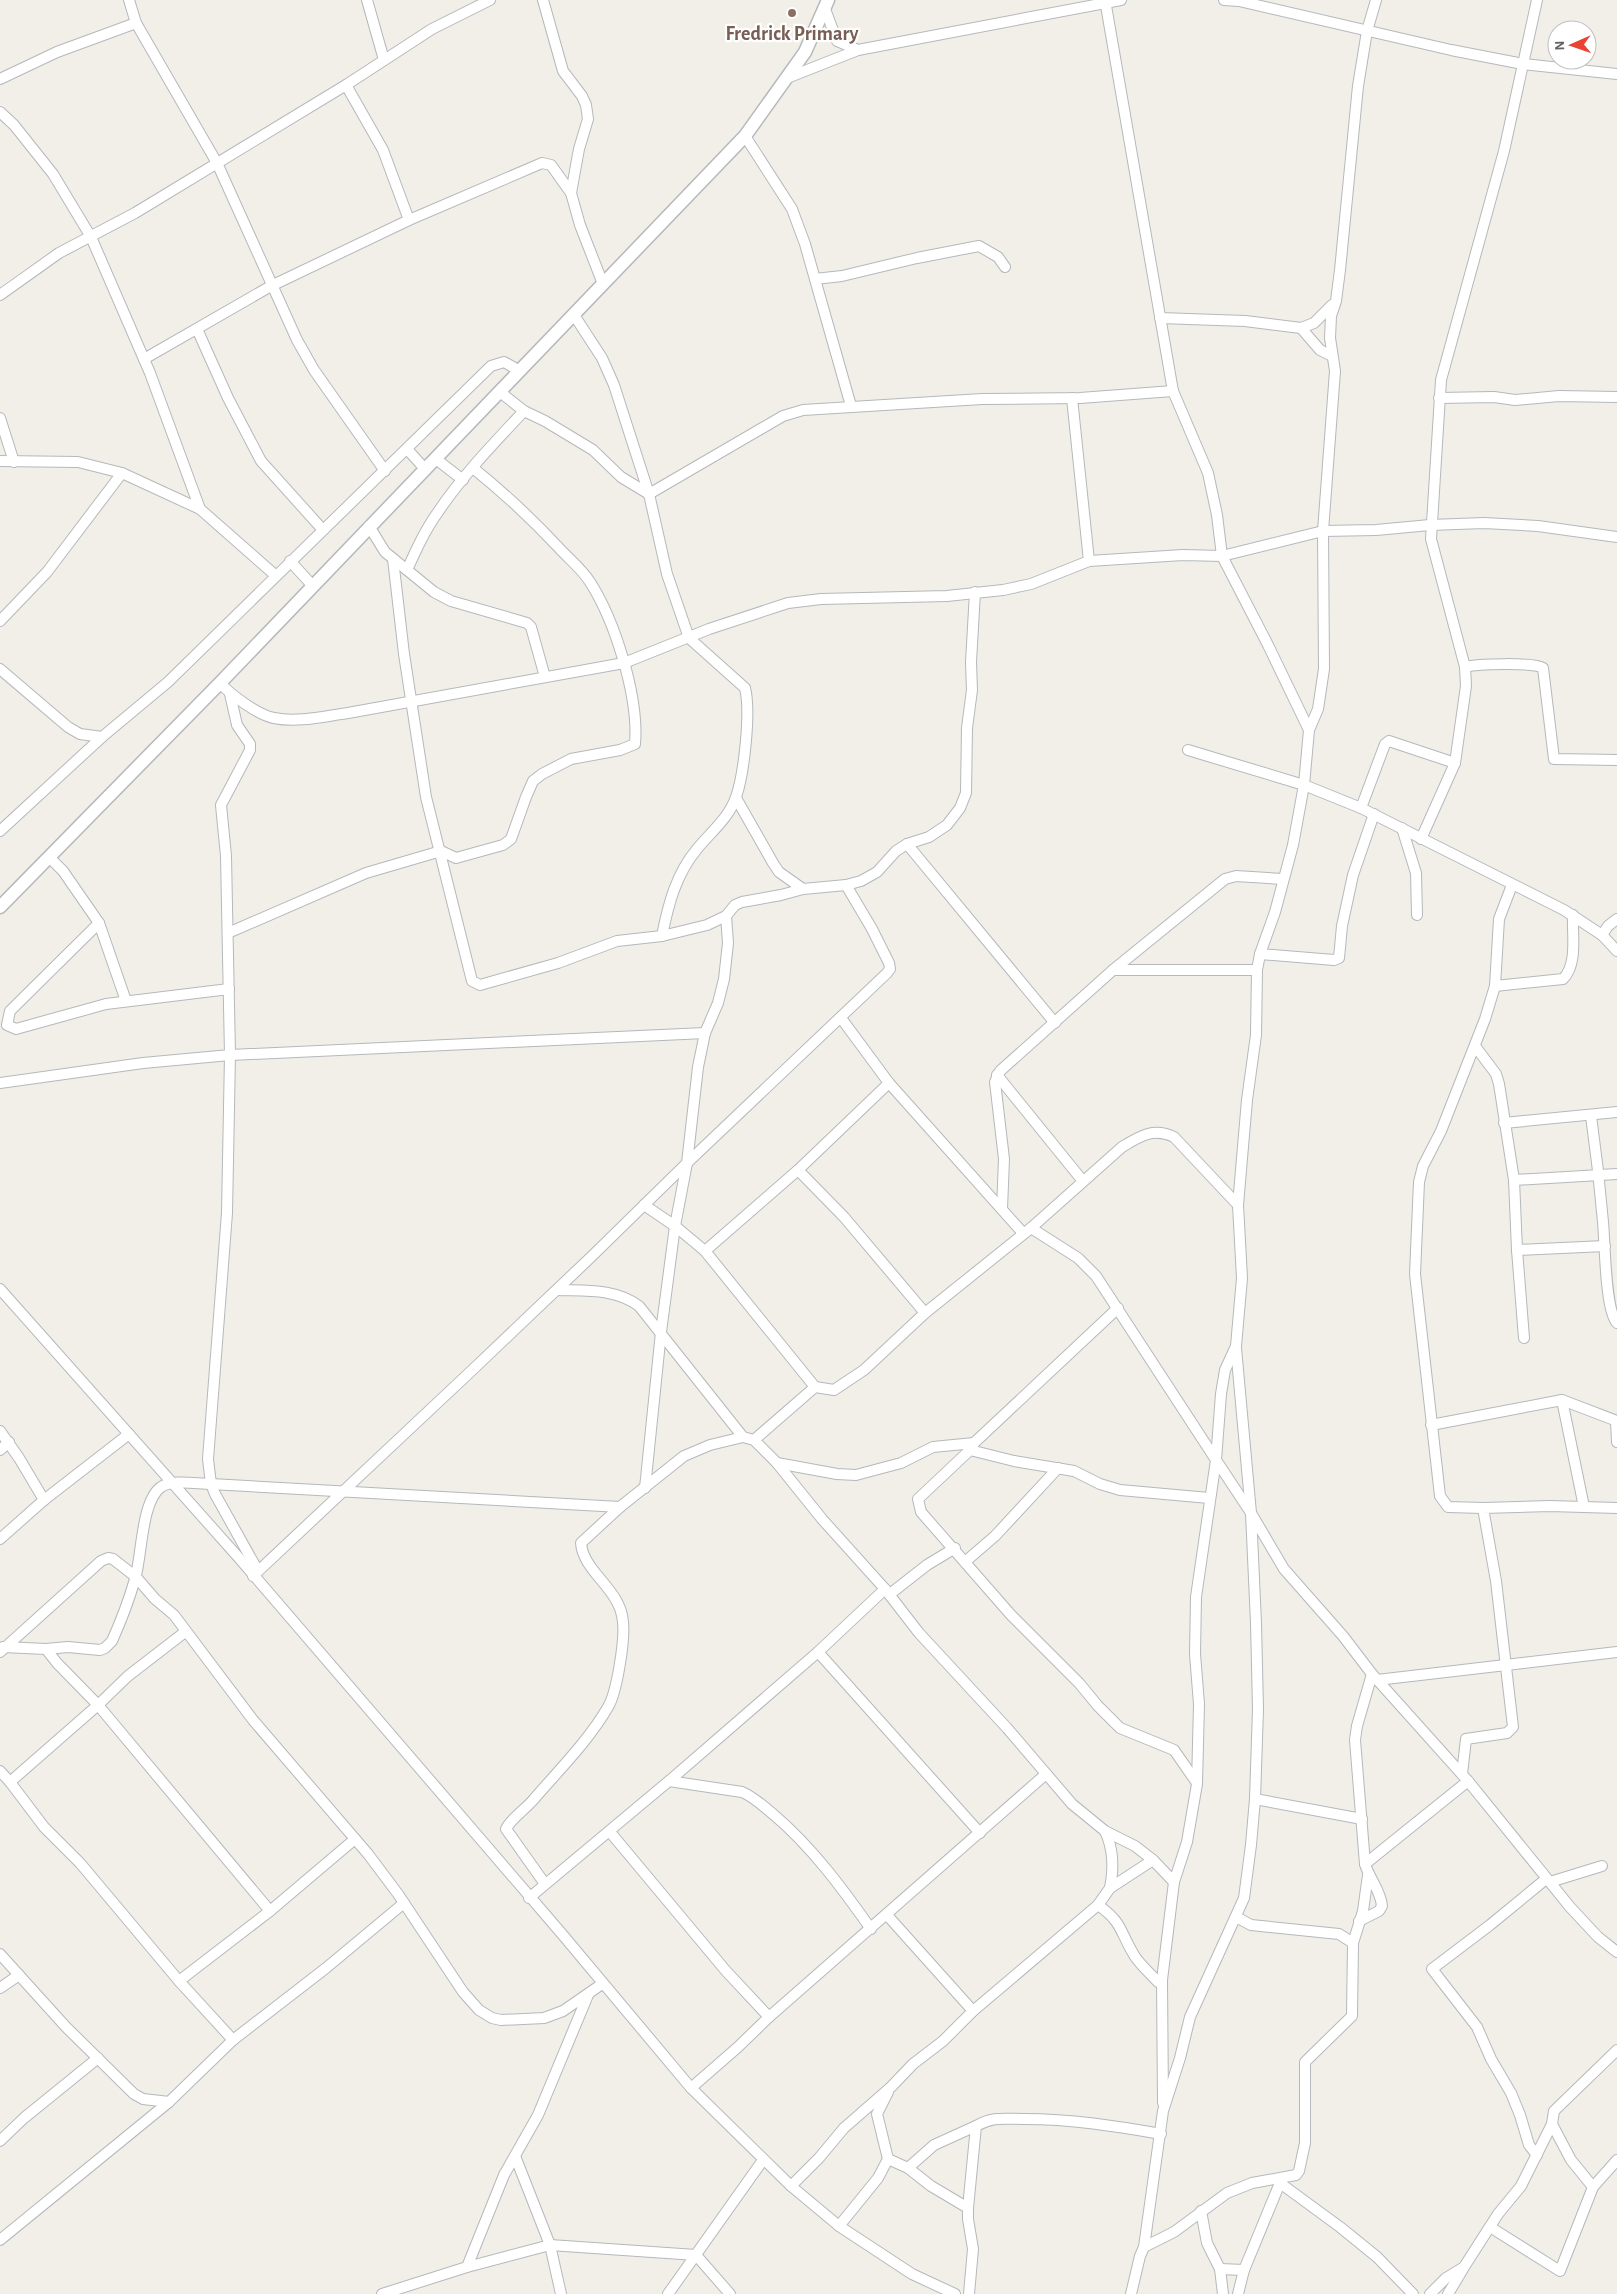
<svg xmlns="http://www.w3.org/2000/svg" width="1617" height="2294" font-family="'Alegreya Sans',sans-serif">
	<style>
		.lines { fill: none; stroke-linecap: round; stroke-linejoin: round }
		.minor-casing { stroke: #b5b8bc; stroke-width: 12 }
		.tertiary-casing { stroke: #b5b8bc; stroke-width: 15 }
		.minor { stroke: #fff; stroke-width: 10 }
		.tertiary { stroke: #fff; stroke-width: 12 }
		.education-dot { fill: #8d6e63; stroke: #fff; stroke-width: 2 }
		.labels { text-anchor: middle; stroke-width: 4.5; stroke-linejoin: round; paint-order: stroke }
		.education-label { font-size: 20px; font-weight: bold; fill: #785e54; stroke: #fff }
	</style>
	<rect width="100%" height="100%" fill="#f1efe8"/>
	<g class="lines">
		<defs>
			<g id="minor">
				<path d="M129 0 136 23 217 163 297 340 314 370 385 471"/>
				<path d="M367 0 384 60"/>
				<path d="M543 0 563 71 582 96 586 105 588 119 579 149 571 193"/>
				<path d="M1105 0 1173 391 1208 473 1217 515 1222 556 1268 645 1309 730"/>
				<path d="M1224 0 1239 1 1451 50 1523 64 1617 74"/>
				<path d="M1376 0 1367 31 1358 86 1340 270 1336 301 1331 316 1330 338 1335 371 1323 531 1324 669 1318 709 1309 730 1304 785 1293 845 1275 912 1260 954 1257 970 1256 1035 1247 1100 1238 1205 1242 1278 1236 1346 1225 1370 1221 1394 1216 1460 1251 1513 1284 1569 1343 1636 1372 1674 1468 1781 1570 1907 1598 1937 1617 1952"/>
				<path d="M825 9 837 41 858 50"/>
				<path d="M787 78 858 50 1121 0"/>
				<path d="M0 79 57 52 136 23"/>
				<path d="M346 85 383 150 409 220"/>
				<path d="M0 112 14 125 53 174 91 237 150 373 200 509"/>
				<path d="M745 136 792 209 805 244 851 406"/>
				<path d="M815 279 842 276 917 258 979 246 998 257 1005 267"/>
				<path d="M0 295 59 253 135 213 346 85 432 29 490 0"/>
				<path d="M574 315 602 358 614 385 649 494 667 574 689 638 745 688C751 712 744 774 736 797 729 818 710 833 697 849 676 874 668 905 662 936"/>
				<path d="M1160 318 1245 321 1301 328 1314 323 1332 305"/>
				<path d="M1301 328 1320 350 1332 356"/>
				<path d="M197 329 228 398 261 461 323 530"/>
				<path d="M144 359 271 286 409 220 542 163 551 165 571 193 580 225 603 284"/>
				<path d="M500 392 524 411 545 421 593 450 621 477 649 494"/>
				<path d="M1072 398 1089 561"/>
				<path d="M1439 398 1494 397 1515 400 1559 396 1617 397"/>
				<path d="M0 418 14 462"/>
				<path d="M407 449 425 469"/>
				<path d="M436 459 463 480"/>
				<path d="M0 461 78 462 122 473 200 509 275 575"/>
				<path d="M649 494 783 416 803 410 982 399 1080 398 1173 391"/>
				<path d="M369 526 385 552 434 592 451 601 527 623 531 627 545 677"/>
				<path d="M393 559 404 654 426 797 472 981 480 985 558 963 617 941 662 936 707 925 726 916 735 905 742 902 781 895 803 889"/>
				<path d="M290 561 312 585"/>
				<path d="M407 570C416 550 425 530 438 512 462 476 495 442 524 411"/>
				<path d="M0 621 47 572 122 473"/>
				<path d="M1465 667C1477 664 1533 662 1543 668L1554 759 1617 760"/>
				<path d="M0 669 68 727 80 734 102 737"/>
				<path d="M220 683C231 695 258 715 274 718 298 723 325 716 348 713L624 663 709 629 788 603 821 599 947 596 1003 590 1031 584 1089 561 1183 555 1222 556 1323 531 1376 530 1430 525 1484 523 1538 526 1617 537"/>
				<path d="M230 694 237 725 250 744V750L221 805 226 856 230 1055 227 1213 208 1459 211 1484 215 1494 258 1571"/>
				<path d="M1188 750 1304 785 1361 808 1564 910 1602 935 1617 951"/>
				<path d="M736 798 773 863 779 872 803 889 846 885 861 881 877 872 896 851 907 844 929 837 947 825 960 808 966 793 967 728 972 690 971 662 975 592"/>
				<path d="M1361 808 1385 744 1389 741 1455 763"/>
				<path d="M1402 828 1416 873 1417 915"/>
				<path d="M0 831 102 737 168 682 491 366 504 362 520 371"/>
				<path d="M1421 839 1455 763 1466 686 1465 667 1431 539 1441 380 1504 151 1537 0"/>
				<path d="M907 844 1055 1023"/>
				<path d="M50 858 63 871 99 923 126 1001"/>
				<path d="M99 923 10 1011 7 1025 16 1029 106 1004 229 989"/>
				<path d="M228 933 366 873 441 851 456 858 503 845 511 839 526 797 533 781 542 774 571 759 620 750 635 744C639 697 615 621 590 582 582 569 569 559 559 548 532 519 504 493 473 468"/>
				<path d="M1602 935 1608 926 1617 919"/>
				<path d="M1260 954 1334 960 1339 958 1342 926 1353 875 1374 814"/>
				<path d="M1113 970H1257"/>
				<path d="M1495 986 1563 979C1578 964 1572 934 1573 915"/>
				<path d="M841 1018 889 1083 1023 1233"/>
				<path d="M1475 1046 1496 1074 1499 1084 1514 1180 1517 1250 1524 1338"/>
				<path d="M997 1075 1082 1180"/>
				<path d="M0 1083 143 1063 230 1055 705 1033"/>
				<path d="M1591 1116C1596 1151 1600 1186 1603 1222 1605 1242 1605 1310 1617 1323"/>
				<path d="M1504 1123 1617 1112"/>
				<path d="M798 1170 889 1083"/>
				<path d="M1514 1180 1617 1174"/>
				<path d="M644 1205 675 1226 705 1251 815 1387"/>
				<path d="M1002 1209 1004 1159 995 1082 1000 1071 1113 970 1225 879 1236 876 1283 879"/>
				<path d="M1031 1228 1078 1258 1096 1276 1216 1460 1196 1597 1195 1654 1199 1704 1197 1784 1187 1842 1174 1882 1162 1980 1163 2103"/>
				<path d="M1517 1250 1605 1246"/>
				<path d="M705 1251 798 1170 844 1217 925 1313"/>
				<path d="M0 1289 239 1558 562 1934 691 2088 791 2186 839 2226 912 2274 955 2294"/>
				<path d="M557 1290C585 1291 615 1288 639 1306L743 1437 754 1440 777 1463 822 1519 885 1589 919 1633 1007 1728 1072 1804 1105 1831 1135 1846 1153 1860 1174 1882"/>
				<path d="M1118 1308 974 1443 970 1450 918 1499 921 1512 1011 1615 1079 1683 1098 1706 1120 1728 1174 1750 1197 1783"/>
				<path d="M1562 1400 1584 1507"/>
				<path d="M1616 1421 1617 1442"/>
				<path d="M1431 1425 1562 1400 1617 1421"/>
				<path d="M0 1431 19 1458 44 1500"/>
				<path d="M754 1440 815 1387 834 1390 864 1370 925 1313 1031 1228 1122 1147C1140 1136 1154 1127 1174 1137L1238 1205"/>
				<path d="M0 1450 9 1442"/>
				<path d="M970 1450 1014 1461 1074 1471 1100 1484 1120 1490 1209 1498"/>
				<path d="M777 1463 837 1474 856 1475 901 1463 933 1447 974 1443"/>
				<path d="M645 1488 661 1332 675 1226 687 1163 698 1067 705 1033 718 1003 724 979 728 943 726 916"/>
				<path d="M1483 1508 1448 1507 1440 1496 1415 1274 1419 1182 1423 1166 1441 1131 1485 1019 1495 986 1499 919 1512 885"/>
				<path d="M0 1539 44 1500 129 1434"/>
				<path d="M966 1561 995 1536 1058 1468"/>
				<path d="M253 1576 467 1375 591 1257 687 1163 887 973 890 969 889 963 872 929 846 885"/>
				<path d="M890 1594 927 1565 955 1548"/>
				<path d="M185 1632 128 1676 98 1705 10 1782 44 1827 80 1863 179 1981 233 2040"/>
				<path d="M3 1647 46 1649 57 1663 98 1705 270 1911 179 1981"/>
				<path d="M46 1649 68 1647 100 1650 105 1648 112 1641C121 1621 129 1600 135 1579 142 1557 141 1501 161 1487 173 1479 197 1484 211 1484L620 1507 684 1456 710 1445 743 1437"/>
				<path d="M0 1652 101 1561 108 1558 113 1559 136 1577 155 1599 174 1615 253 1720 368 1854 398 1894 463 1992 479 2010 492 2018 501 2020 544 2018 563 2011 602 1984"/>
				<path d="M818 1652 980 1833"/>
				<path d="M1377 1680 1617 1652"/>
				<path d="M0 1771 10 1782"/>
				<path d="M1462 1774 1466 1739 1507 1733 1513 1727 1496 1581 1483 1508 1550 1506 1617 1508"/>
				<path d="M669 1781 742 1792C754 1797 763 1806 773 1814 812 1847 842 1888 871 1929"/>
				<path d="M1255 1799 1362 1819"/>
				<path d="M1105 1831C1114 1850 1114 1868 1110 1888"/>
				<path d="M610 1832 726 1971 769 2017"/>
				<path d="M1365 1864 1468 1781"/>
				<path d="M1550 1882 1602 1866"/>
				<path d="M545 1884 506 1829C511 1818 526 1809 534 1799 559 1770 589 1740 608 1707 617 1692 625 1640 623 1622 621 1589 583 1572 581 1543L620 1507"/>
				<path d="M529 1898 669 1781 818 1652 885 1589"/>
				<path d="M1098 1905C1123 1923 1119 1930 1134 1955 1140 1965 1150 1973 1158 1982L1162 1980"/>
				<path d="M270 1911 355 1839"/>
				<path d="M887 1915 973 2011"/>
				<path d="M1236 1917 1251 1925 1339 1934 1353 1943"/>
				<path d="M1359 1921 1379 1911 1382 1906C1381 1891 1369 1878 1365 1864L1355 1740 1357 1726 1372 1674"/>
				<path d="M0 1954 66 2027 134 2094 143 2099 169 2102"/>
				<path d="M0 1988 19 1975"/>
				<path d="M691 2088 738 2047 769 2017 1046 1774"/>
				<path d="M1552 2124 1571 2160 1593 2187"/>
				<path d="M0 2141 24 2118 98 2058"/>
				<path d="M1537 2155 1529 2145 1520 2115 1511 2093 1491 2059 1477 2027 1432 1969 1490 1925 1546 1879"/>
				<path d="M515 2156 550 2245 561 2294"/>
				<path d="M888 2159 877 2114 888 2092"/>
				<path d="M1280 2183 1340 2227 1377 2257 1413 2294"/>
				<path d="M791 2186 819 2158 844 2128 891 2087 913 2064 943 2041 973 2011 1098 1905 1110 1888 1153 1860"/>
				<path d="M968 2208 931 2186 908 2168 934 2145 976 2126"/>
				<path d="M1201 2211 1207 2243 1220 2269 1223 2294"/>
				<path d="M839 2226 878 2178 888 2159 908 2168"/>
				<path d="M1490 2227 1560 2271 1593 2187 1617 2160"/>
				<path d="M0 2240 169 2102 233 2040 326 1968 404 1903"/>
				<path d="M1144 2247 1174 2232 1227 2193 1252 2183 1296 2175 1299 2171 1305 2143V2062L1352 2016 1353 1943 1363 1911 1368 1875"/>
				<path d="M467 2267 550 2245 696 2255 730 2294"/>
				<path d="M1220 2269 1244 2270 1238 2294"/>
				<path d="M1244 2270 1282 2178"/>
				<path d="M382 2294 467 2267 504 2175 538 2115 588 1995"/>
				<path d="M668 2294 763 2160"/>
				<path d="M969 2294 973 2249 968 2219V2208L976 2126C993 2116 1005 2119 1024 2119 1071 2119 1116 2126 1161 2134"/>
				<path d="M1131 2294 1140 2256 1144 2247 1163 2111 1180 2058 1190 2017 1244 1898 1251 1845 1255 1799 1258 1709 1256 1623 1251 1513 1236 1348"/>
				<path d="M1430 2294 1446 2278 1464 2267 1498 2214 1521 2186 1552 2124 1554 2111 1617 2050"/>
				<path d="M1448 2294 1463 2269"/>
			</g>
			<path id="tertiary" d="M0 907 220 683 745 136 805 52 828 0"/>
		</defs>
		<use href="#minor" class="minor-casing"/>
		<use href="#tertiary" class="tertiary-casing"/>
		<use href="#minor" class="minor"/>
		<use href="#tertiary" class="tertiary"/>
	</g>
	<circle class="education-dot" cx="792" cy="13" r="5"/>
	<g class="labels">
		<g class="education-label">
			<text x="792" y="40">Fredrick Primary</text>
		</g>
	</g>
	<g transform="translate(1572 45) rotate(268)"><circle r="24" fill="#ffffff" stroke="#bfc1c3"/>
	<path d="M0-4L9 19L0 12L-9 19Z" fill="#ea4335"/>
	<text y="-8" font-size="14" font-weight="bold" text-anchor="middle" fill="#5f6368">N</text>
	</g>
</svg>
